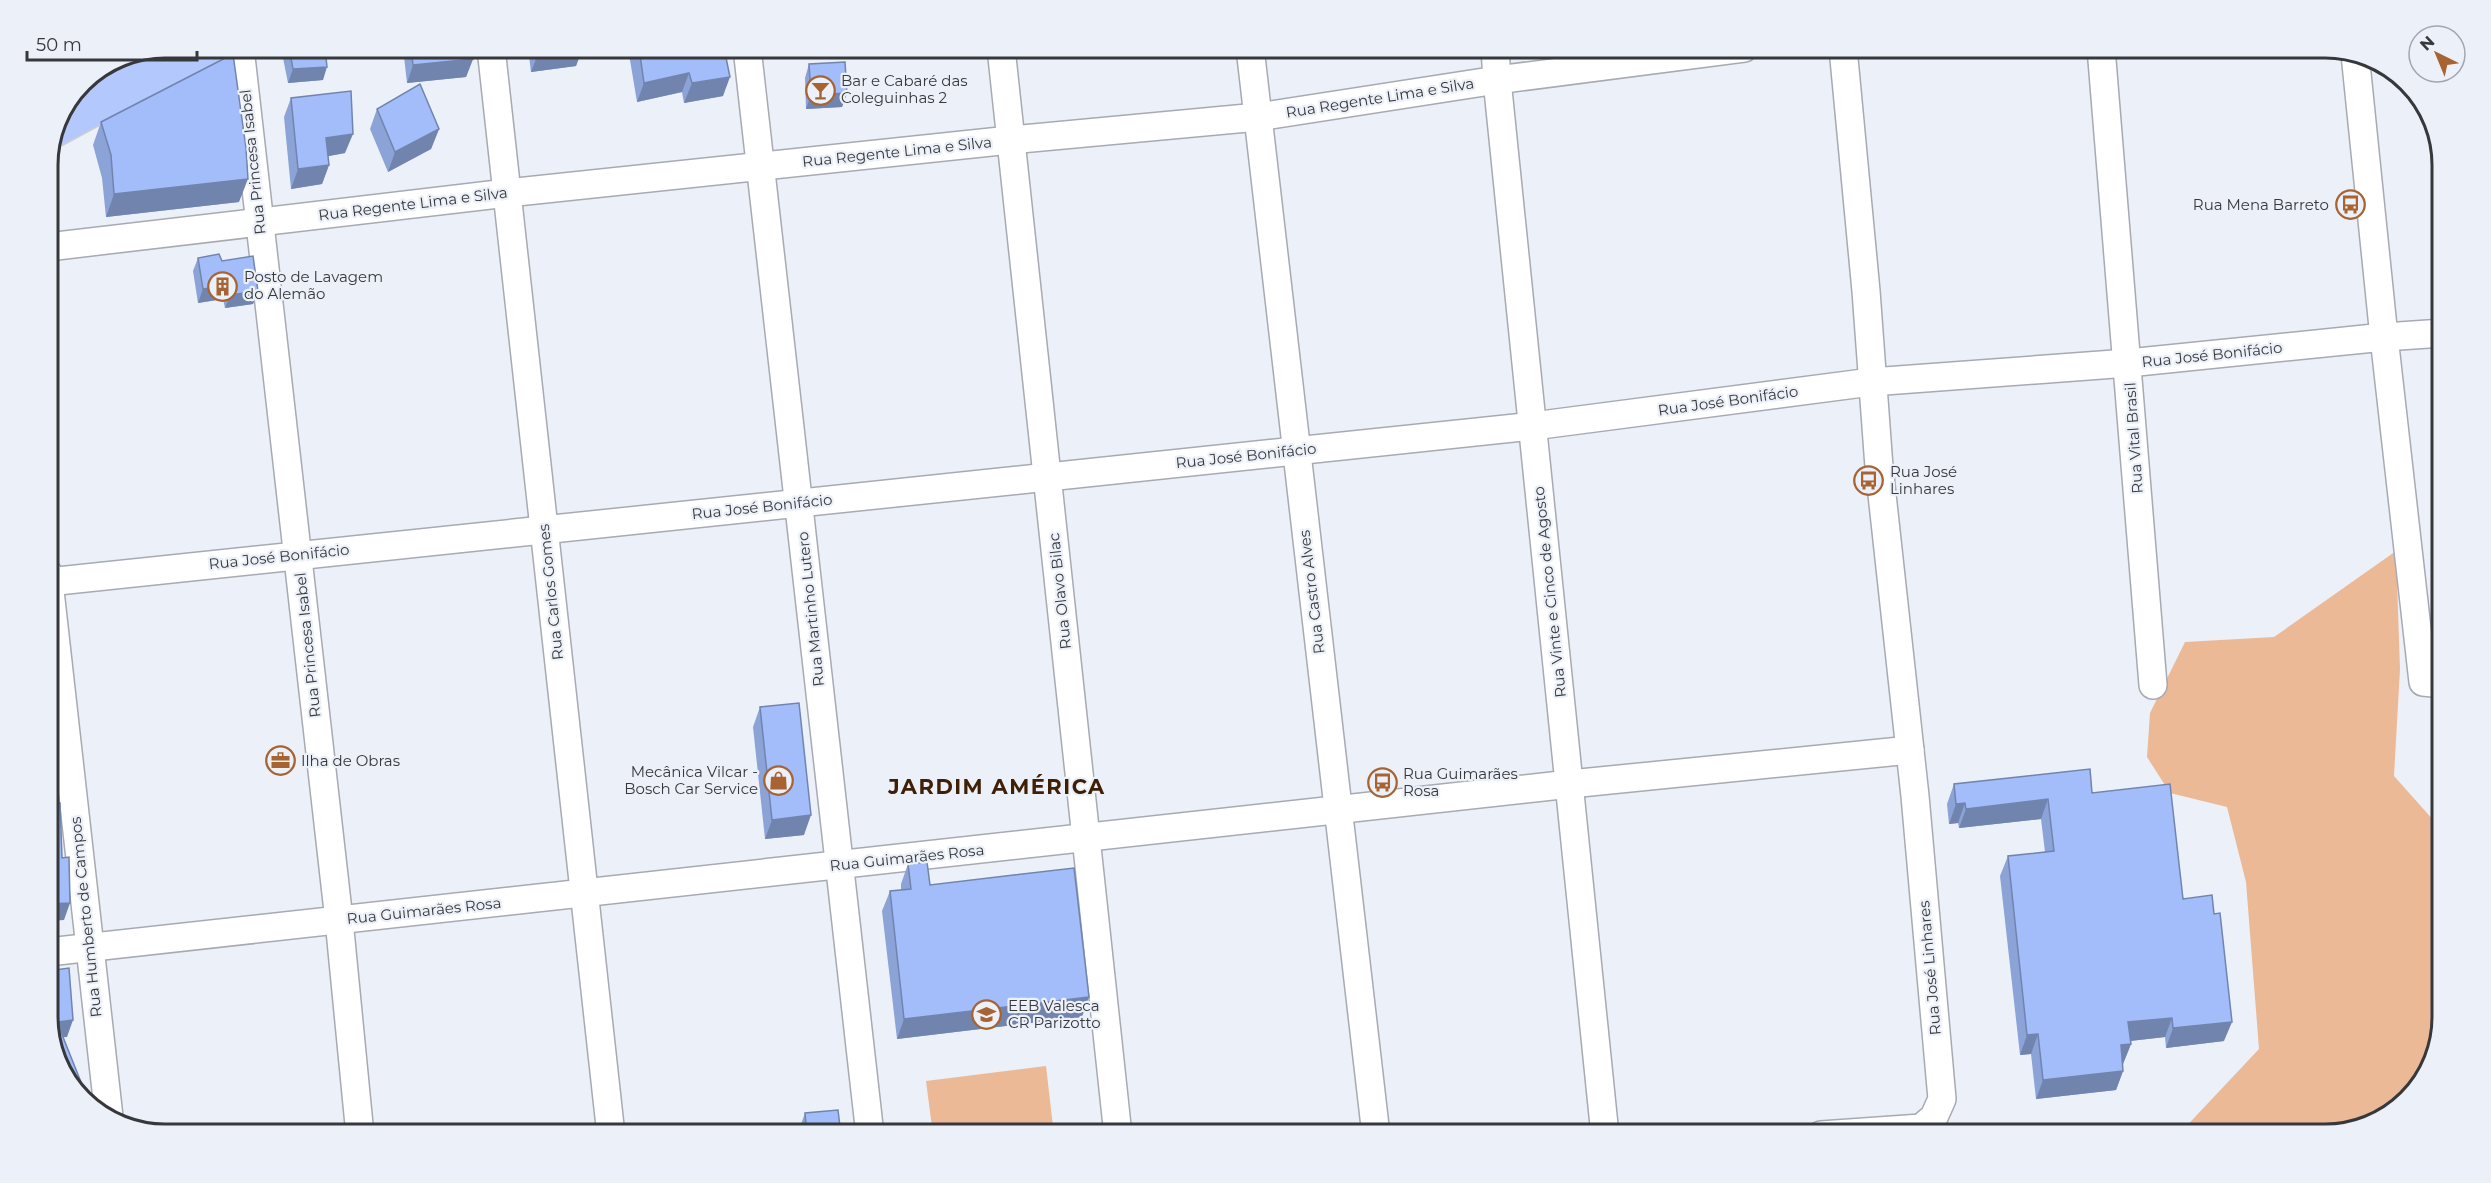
<svg xmlns="http://www.w3.org/2000/svg" width="2491" height="1183" font-family="Montserrat,sans-serif">
	<style>
		.green { fill: #ecb997 }
		.lines { fill: none; stroke-linecap: round; stroke-linejoin: round }
		.minor-casing { stroke: #a7aab2; stroke-width: 30 }
		.major-casing { stroke: #cfcfd0; stroke-width: 36 }
		.minor { stroke: #fff; stroke-width: 27 }
		.major { stroke: #b3c9fd; stroke-width: 33 }
		.wall { fill: #8ba3d6 }
		.shaded-wall { fill: #7184ae }
		.building { fill: #a2bdf9; stroke: #7184ae; stroke-width: 1.5 }
		.labels { text-anchor: middle; stroke-width: 4.5; stroke-linejoin: round; paint-order: stroke }
		.poi-label { font-size: 15px; fill: #36383b; stroke: #ecf0f8; text-anchor: start }
		.street-label { font-size: 15px; fill: #36383b; stroke: #ecf0f8 }
		.district-label { font-size: 21px; font-weight: bold; letter-spacing: 1.5px; fill: #3f2007; stroke: #ecf0f8 }
		.rim { fill: none; stroke: #36383b; stroke-width: 3 }
	</style>
	<rect width="100%" height="100%" fill="#ecf0f8"/>
	<g class="green">
		<path d="M2396 551 2400 669 2394 776 2443 831V1018L2434 1063 2391 1115 2326 1135H2178L2259 1049 2246 882 2227 807 2170 793 2147 757 2150 713 2185 642 2274 637Z"/>
		<path d="M1046 1066 1054 1135H933L926 1081Z"/>
	</g>
	<g class="lines">
		<defs>
			<g id="minor">
				<path d="M240 48 339 920 360 1135"/>
				<path d="M491 48 611 1135"/>
				<path d="M747 48 870 1135"/>
				<path d="M1001 48 1118 1135"/>
				<path d="M1250 48 1376 1135"/>
				<path d="M1495 48 1497 80 1605 1135"/>
				<path d="M2101 48 2153 685"/>
				<path d="M2355 54 2384 337 2423 682 2443 684"/>
				<path d="M48 247 507 193 1010 140 1258 117 1497 80 1744 48"/>
				<path d="M48 573 109 1117"/>
				<path d="M48 582 1533 426 1871 382 2128 363 2384 337 2443 333"/>
				<path d="M48 952 1570 784 1910 750"/>
				<path d="M1821 1135 1921 1128 1934 1117 1942 1099 1915 796 1879 467 1866 291 1843 48"/>
			</g>
			<g id="major">
				<path d="M82 83 144 52"/>
				<path d="M55 130 207 48"/>
			</g>
		</defs>
		<use href="#minor" class="minor-casing"/>
		<use href="#major" class="major-casing"/>
		<use href="#minor" class="minor"/>
		<use href="#major" class="major"/>
	</g>
	<g class="wall">
		<path d="M281 48H325L323 80 288 83Z"/>
		<path d="M403 48H472L473 59 466 77 407 83Z"/>
		<path d="M528 48H581L576 66 531 72Z"/>
		<path d="M628 48H724L723 96 684 103 682 92 637 102Z"/>
		<path d="M809 64 847 93 842 107 806 109 805 78Z"/>
		<path d="M291 98 345 153 328 156 329 165 322 184 291 189 284 117Z"/>
		<path d="M377 109 439 129 431 149 388 172 370 129Z"/>
		<path d="M101 122 239 202 106 217 102 178 93 145Z"/>
		<path d="M198 258 222 261 258 291 253 304 225 308 223 299 198 303 193 271Z"/>
		<path d="M760 707 804 835 765 839 753 727Z"/>
		<path d="M1954 784 2092 793 2183 899 2224 1041 2166 1048 2165 1037 2130 1041 2131 1044 2123 1064V1071L2116 1090 2036 1099 2031 1054 2020 1055 2000 876 2008 856 2045 852 2041 819 1959 828 1958 823 1949 824 1947 804Z"/>
		<path d="M908 864 930 885 1082 1017 897 1039 882 911 890 891 901 890V884Z"/>
		<path d="M805 1113 841 1135H801L800 1127Z"/>
	</g>
	<g class="shaded-wall">
		<path d="M370 48H383L369 51Z"/>
		<path d="M581 53 576 66 531 72 536 59Z"/>
		<path d="M473 59 466 77 407 83 413 65Z"/>
		<path d="M327 67 323 80 288 83 293 69Z"/>
		<path d="M689 73 682 92 637 102 644 83Z"/>
		<path d="M730 77 723 96 684 103 692 83Z"/>
		<path d="M847 93 842 107 806 109 811 95Z"/>
		<path d="M439 129 431 149 388 172 395 152Z"/>
		<path d="M353 134 345 153 319 158 326 138Z"/>
		<path d="M329 165 322 184 291 189 298 169Z"/>
		<path d="M248 179 239 202 106 217 114 194Z"/>
		<path d="M228 285 223 299 198 303 203 289Z"/>
		<path d="M258 291 253 304 225 308 230 295Z"/>
		<path d="M2048 799 2041 819 1959 828 1966 809Z"/>
		<path d="M1965 803 1958 823 1949 824 1956 804Z"/>
		<path d="M811 815 804 835 765 839 772 820Z"/>
		<path d="M70 903 64 920 48 921V904Z"/>
		<path d="M1089 997 1082 1017 897 1039 904 1019Z"/>
		<path d="M2172 1018 2165 1037 2121 1042 2128 1022Z"/>
		<path d="M73 1020 67 1037 53 1038 57 1022Z"/>
		<path d="M2232 1022 2224 1041 2166 1048 2173 1028Z"/>
		<path d="M2038 1034 2031 1054 2020 1055 2027 1035Z"/>
		<path d="M2131 1044 2123 1064 2114 1065 2121 1045Z"/>
		<path d="M2123 1071 2116 1090 2036 1099 2043 1080Z"/>
		<path d="M81 1082 78 1092 72 1086Z"/>
	</g>
	<g class="building">
		<path d="M289 48H325L327 67 293 69Z"/>
		<path d="M411 48H472L473 59 413 65Z"/>
		<path d="M534 48H581V53L536 59Z"/>
		<path d="M639 48H724L730 77 692 83 689 73 644 83Z"/>
		<path d="M233 54 246 148 248 179 114 194 111 155 101 122Z"/>
		<path d="M845 62 847 93 811 95 809 64Z"/>
		<path d="M420 84 439 129 395 152 377 109Z"/>
		<path d="M351 91 353 134 326 138 329 165 298 169 291 98Z"/>
		<path d="M219 254 222 261 253 256 258 291 230 295 228 285 203 289 198 258Z"/>
		<path d="M799 703 811 815 772 820 760 707Z"/>
		<path d="M2090 769 2092 793 2170 784 2183 899 2212 895 2214 914 2220 913 2232 1022 2173 1028 2172 1018 2128 1022 2131 1044 2121 1045 2123 1071 2043 1080 2038 1034 2027 1035 2008 856 2054 851 2048 799 1966 809 1965 803 1956 804 1954 784Z"/>
		<path d="M60 803 62 858 69 857 70 903 48 904V804Z"/>
		<path d="M927 862 930 885 1074 868 1089 997 904 1019 890 891 911 889 908 864Z"/>
		<path d="M69 968 73 1020 57 1022 81 1082 72 1086 68 1083 48 1026V971Z"/>
		<path d="M838 1110 841 1135H807L805 1113Z"/>
	</g>
	<defs>
		<symbol id="bar-ring" viewBox="-11 -11 22 22"><circle r="9.5" fill="#ecf0f8" stroke="#a76432" stroke-width="1.5"/><path d="M-6-5H6L.8 .8V4.5H3.5V6h-7V4.5H-.8V.8Z" fill="#a76432"/></symbol>
		<symbol id="bus-ring" viewBox="-11 -11 22 22"><circle r="9.5" fill="#ecf0f8" stroke="#a76432" stroke-width="1.5"/><path d="M-5-6H5V4H4V6H2V4H-2V6H-4V4H-5ZM-3.5-4V0h7V-4ZM-3.5 1.2v1.5H-2V1.2ZM2 1.2v1.5H3.5V1.2Z" fill="#a76432"/></symbol>
		<symbol id="building-ring" viewBox="-11 -11 22 22"><circle r="9.5" fill="#ecf0f8" stroke="#a76432" stroke-width="1.5"/><path d="M-4-6H4V6H1V3H-1V6H-4ZM-2.5-4.3h1.7v1.8h-1.7ZM.8-4.3h1.7v1.8H.8ZM-2.5-1h1.7V.8h-1.7ZM.8-1h1.7V.8H.8Z" fill="#a76432"/></symbol>
		<symbol id="office-ring" viewBox="-11 -11 22 22"><circle r="9.5" fill="#ecf0f8" stroke="#a76432" stroke-width="1.5"/><path d="M-6-3h4V-5.5h4V-3h4V5H-6ZM-1-4.5V-3h2v-1.5ZM-6 0V1H6V0Z" fill="#a76432"/></symbol>
		<symbol id="shop-ring" viewBox="-11 -11 22 22"><circle r="9.5" fill="#ecf0f8" stroke="#a76432" stroke-width="1.5"/><path d="M-5-2.5h2.3a2.7 3.5 0 0 1 5.4 0H5L5.5 6h-11ZM-1.5-2.5h3a1.5 2.3 0 0 0-3 0Z" fill="#a76432"/></symbol>
		<symbol id="school-ring" viewBox="-11 -11 22 22"><circle r="9.5" fill="#ecf0f8" stroke="#a76432" stroke-width="1.5"/><path d="M0-5L7-2L0 1L-7-2ZM-4 1L0 2.5L4 1V4Q0 6-4 4Z" fill="#a76432"/></symbol>
	</defs>
	<g fill-rule="evenodd">
		<use href="#bar-ring" x="804" y="74" width="33" height="33"/>
		<use href="#bus-ring" x="2334" y="188" width="33" height="33"/>
		<use href="#building-ring" x="206" y="270" width="33" height="33"/>
		<use href="#bus-ring" x="1852" y="464" width="33" height="33"/>
		<use href="#office-ring" x="264" y="744" width="33" height="33"/>
		<use href="#shop-ring" x="762" y="764" width="33" height="33"/>
		<use href="#bus-ring" x="1366" y="766" width="33" height="33"/>
		<use href="#school-ring" x="970" y="998" width="33" height="33"/>
	</g>
	<g class="labels">
		<g class="poi-label">
			<text x="841" y="86">Bar e Cabaré das<tspan x="841" dy="17">Coleguinhas 2</tspan></text>
			<text x="2329" y="210" text-anchor="end">Rua Mena Barreto</text>
			<text x="244" y="282">Posto de Lavagem<tspan x="244" dy="17">do Alemão</tspan></text>
			<text x="1890" y="477">Rua José<tspan x="1890" dy="17">Linhares</tspan></text>
			<text x="301" y="766">Ilha de Obras</text>
			<text x="758" y="777" text-anchor="end">Mecânica Vilcar -<tspan x="758" dy="17">Bosch Car Service</tspan></text>
			<text x="1403" y="779">Rua Guimarães<tspan x="1403" dy="17">Rosa</tspan></text>
			<text x="1008" y="1011">EEB Valesca<tspan x="1008" dy="17">CR Parizotto</tspan></text>
		</g>
		<g class="street-label">
			<text transform="translate(1380 98) rotate(-9)" y="5">Rua Regente Lima e Silva</text>
			<text transform="translate(897 152) rotate(-6)" y="5">Rua Regente Lima e Silva</text>
			<text transform="translate(253 162) rotate(-96)" y="5">Rua Princesa Isabel</text>
			<text transform="translate(413 204) rotate(-7)" y="5">Rua Regente Lima e Silva</text>
			<text transform="translate(2212 355) rotate(-6)" y="5">Rua José Bonifácio</text>
			<text transform="translate(1728 401) rotate(-8)" y="5">Rua José Bonifácio</text>
			<text transform="translate(2134 438) rotate(-94)" y="5">Rua Vital Brasil</text>
			<text transform="translate(1246 456) rotate(-6)" y="5">Rua José Bonifácio</text>
			<text transform="translate(762 507) rotate(-6)" y="5">Rua José Bonifácio</text>
			<text transform="translate(279 557) rotate(-6)" y="5">Rua José Bonifácio</text>
			<text transform="translate(1060 591) rotate(-96)" y="5">Rua Olavo Bilac</text>
			<text transform="translate(551 592) rotate(-96)" y="5">Rua Carlos Gomes</text>
			<text transform="translate(1312 592) rotate(-97)" y="5">Rua Castro Alves</text>
			<text transform="translate(1550 592) rotate(-96)" y="5">Rua Vinte e Cinco de Agosto</text>
			<text transform="translate(811 609) rotate(-96)" y="5">Rua Martinho Lutero</text>
			<text transform="translate(308 645) rotate(-96)" y="5">Rua Princesa Isabel</text>
			<text transform="translate(907 858) rotate(-6)" y="5">Rua Guimarães Rosa</text>
			<text transform="translate(424 911) rotate(-6)" y="5">Rua Guimarães Rosa</text>
			<text transform="translate(86 917) rotate(-96)" y="5">Rua Humberto de Campos</text>
			<text transform="translate(1930 968) rotate(-95)" y="5">Rua José Linhares</text>
		</g>
		<g class="district-label">
			<text x="997" y="794">JARDIM AMÉRICA</text>
		</g>
	</g>
	<path d="M0 0H2491V1183H0ZM165 58H2325A107 107 0 0 1 2432 165V1017A107 107 0 0 1 2325 1124H165A107 107 0 0 1 58 1017V165A107 107 0 0 1 165 58Z" fill="#ecf0f8" fill-rule="evenodd"/>
	<path class="rim" d="M165 58H2325A107 107 0 0 1 2432 165V1017A107 107 0 0 1 2325 1124H165A107 107 0 0 1 58 1017V165A107 107 0 0 1 165 58Z"/>
	<g transform="translate(2437 54) rotate(317)"><circle r="28" fill="#ecf0f8" stroke="#a3a6ac" stroke-width="1.5"/>
	<path d="M0-4.5L10 22L0 15L-10 22Z" fill="#a76432"/>
	<text y="-9" font-size="16" font-weight="bold" text-anchor="middle" fill="#36383b">N</text>
	</g>
	<path d="M27 51v9h170v-9" fill="none" stroke="#36383b" stroke-width="3"/>
	<text x="36" y="51" font-size="18" fill="#36383b" stroke="#ecf0f8" stroke-width="4.5" paint-order="stroke">50 m</text>
</svg>
